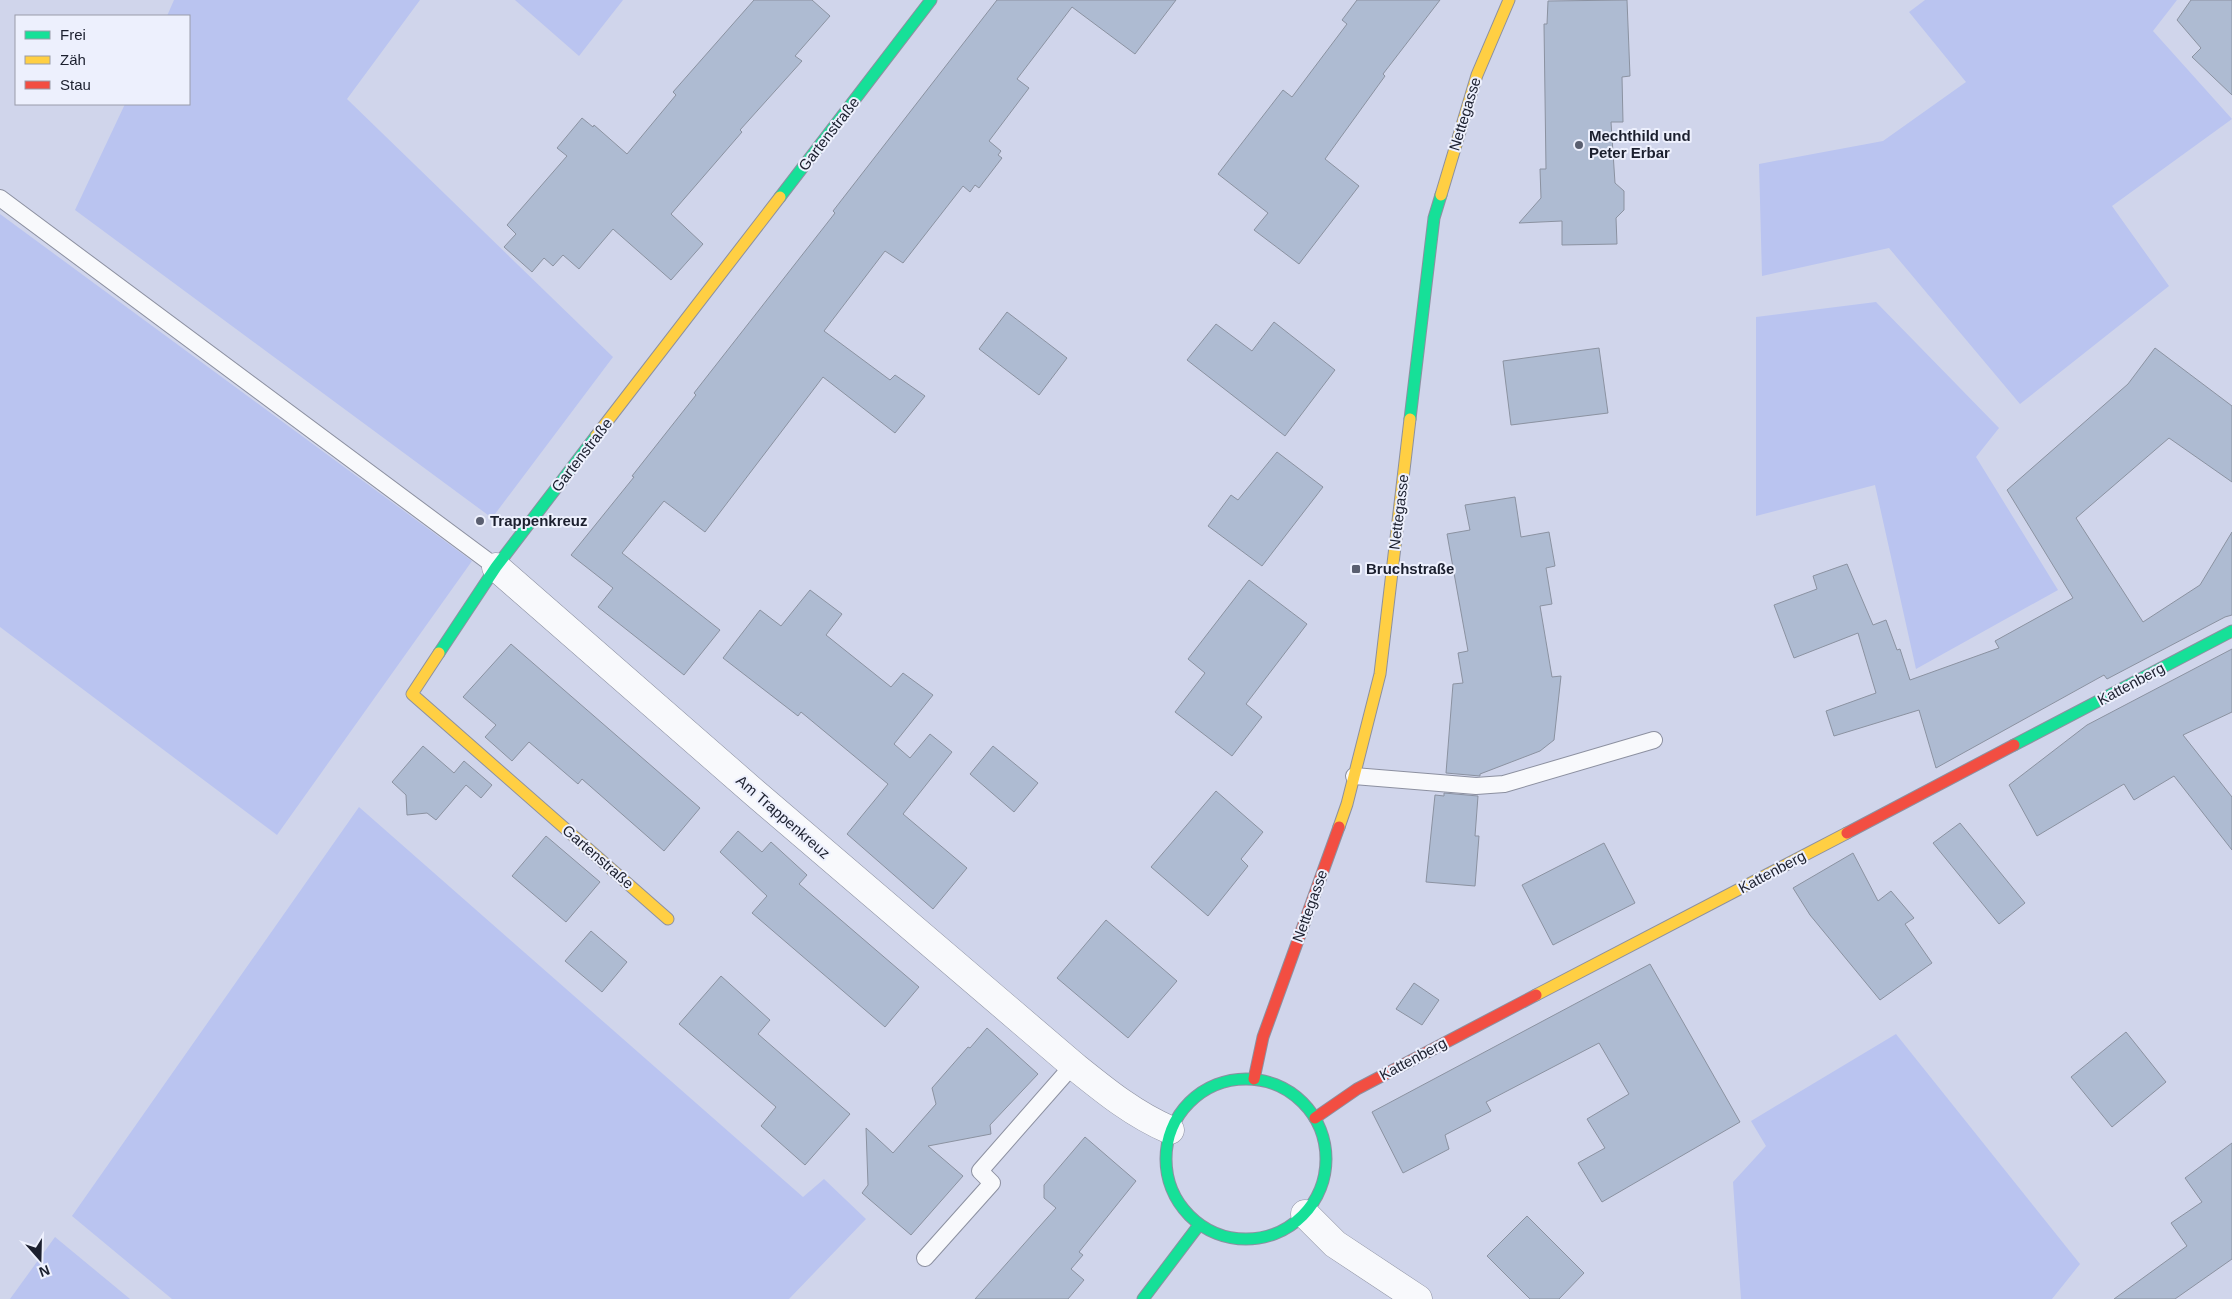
<svg xmlns="http://www.w3.org/2000/svg" width="2232" height="1299" font-family="Arial,sans-serif">
	<style>
		.green { fill: #bac4f0 }
		.building { fill: #aebbd2; stroke: #8b92a1 }
		.lines { fill: none; stroke-linecap: round; stroke-linejoin: round }
		.lane-casing { stroke: #8c90a0; stroke-width: 18 }
		.street-casing { stroke: #8c90a0; stroke-width: 29 }
		.fast-casing { stroke: #8c90a0; stroke-width: 13 }
		.slow-casing { stroke: #8c90a0; stroke-width: 13 }
		.jam-casing { stroke: #8c90a0; stroke-width: 13 }
		.lane { stroke: #f8f9fc; stroke-width: 16 }
		.street { stroke: #f8f9fc; stroke-width: 28 }
		.fast { stroke: #16e098; stroke-width: 11 }
		.slow { stroke: #ffcf43; stroke-width: 11 }
		.jam { stroke: #f24e42; stroke-width: 11 }
		.poi-dot { fill: #5a5f70; stroke: #edf0fd; stroke-width: 2 }
		.labels { text-anchor: middle; stroke-width: 4; stroke-linejoin: round; paint-order: stroke }
		.street-label { font-size: 15px; fill: #1b1f2e; stroke: #edf0fd }
		.poi-label { font-size: 15px; font-weight: bold; fill: #1b1f2e; stroke: #edf0fd; text-anchor: start }
	</style>
	<rect width="100%" height="100%" fill="#d0d5eb"/>
	<g class="green">
		<path d="M174 0H420L347 99 613 357 492 518 75 210 125 104H189V16H167Z"/>
		<path d="M515 0H623L579 56Z"/>
		<path d="M1925 0H2177L2153 31 2232 119 2112 206 2169 286 2020 404 1889 248 1762 276 1759 164 1883 141 1966 82 1909 12Z"/>
		<path d="M0 214 472 561 277 835 0 627Z"/>
		<path d="M1876 302 1999 428 1976 457 2058 590 1916 669 1875 485 1756 516V317Z"/>
		<path d="M359 807 803 1197 824 1179 866 1219 789 1299H172L72 1216Z"/>
		<path d="M1896 1034 2080 1264 2052 1299H1741L1733 1182 1766 1146 1751 1121Z"/>
		<path d="M55 1237 130 1299H10Z"/>
	</g>
	<g class="building">
		<path d="M754 0H812L830 16 795 56 802 61 740 130 742 132 671 214 703 244 671 280 613 229 579 269 563 255 553 266 544 258 532 272 504 247 516 234 507 225 567 156 557 148 582 118 593 127 594 125 627 154 676 95 673 92Z"/>
		<path d="M997 0H1176L1135 54 1072 7 1017 79 1029 88 989 141 1001 151 998 155 1002 158 979 188 975 185 970 192 963 186 903 263 885 251 824 331 890 380 895 375 925 396 895 433 823 377 705 532 664 501 622 553 720 630 684 675 598 607 613 588 571 555 634 477 632 476 696 395 694 393 835 213 833 211Z"/>
		<path d="M1357 0H1440L1383 74 1385 76 1325 159 1359 186 1299 264 1254 230 1268 213 1218 174 1283 90 1292 97 1347 24 1342 20Z"/>
		<path d="M1627 0 1630 76 1622 77 1623 122H1611L1615 183 1624 191V210L1616 218 1617 244 1562 245V221L1519 223 1541 198 1540 169H1546L1544 24H1547L1548 1Z"/>
		<path d="M2191 0H2232V95L2192 57 2201 48 2177 20Z"/>
		<path d="M1007 312 1067 358 1039 395 979 349Z"/>
		<path d="M1274 322 1335 370 1285 436 1187 360 1216 324 1252 351Z"/>
		<path d="M1599 348 1608 413 1511 425 1503 361Z"/>
		<path d="M2155 348 2232 406V482L2169 438 2076 518 2143 622 2200 585 2232 532V615L2225 617 2107 679 2104 675 1936 768 1919 710 1834 736 1826 711 1876 693 1858 633 1794 658 1774 605 1817 589 1813 576 1847 564 1873 625 1886 620 1897 650 1900 649 1910 680 1999 648 1995 641 2073 598 2007 490 2128 384Z"/>
		<path d="M1277 452 1323 487 1262 566 1208 526 1231 495 1238 500Z"/>
		<path d="M1515 497 1521 537 1549 532 1555 566 1546 568 1552 604 1540 606 1552 677 1561 676 1554 740 1540 751 1480 774V776L1446 773 1453 684 1463 683 1458 653 1468 651 1447 534 1470 530 1465 505Z"/>
		<path d="M1249 580 1307 624 1246 704 1262 717 1232 756 1175 712 1205 673 1188 659Z"/>
		<path d="M810 590 842 614 826 635 891 687 903 673 933 695 894 744 910 758 930 734 952 752 903 814 967 868 933 909 847 834 888 784 801 712 798 716 723 658 760 610 781 626Z"/>
		<path d="M511 644 700 808 664 851 582 779 578 784 529 742 512 761 485 737 496 725 463 697Z"/>
		<path d="M2232 649V712L2183 735 2232 797V850L2174 776 2134 800 2124 784 2037 836 2009 785 2087 725Z"/>
		<path d="M423 746 454 773 464 761 492 785 481 798 466 785 436 820 427 813 407 815 406 795 392 782Z"/>
		<path d="M993 746 1038 783 1014 812 970 774Z"/>
		<path d="M1216 791 1263 832 1241 859 1248 866 1208 916 1151 867Z"/>
		<path d="M1444 793 1478 796 1475 836H1479L1475 886 1426 882 1435 795 1444 796Z"/>
		<path d="M1960 823 2025 903 1999 924 1933 843Z"/>
		<path d="M738 831 762 852 771 842 807 875 799 884 919 987 885 1027 752 913 767 896 720 852Z"/>
		<path d="M546 836 600 882 566 922 512 876Z"/>
		<path d="M1604 843 1635 903 1553 945 1522 885Z"/>
		<path d="M1853 853 1878 901 1891 891 1914 918 1905 924 1932 963 1880 1000 1810 915 1793 888Z"/>
		<path d="M1106 920 1177 981 1128 1038 1057 978Z"/>
		<path d="M591 931 627 962 602 992 565 961Z"/>
		<path d="M1650 964 1740 1122 1602 1202 1578 1163 1605 1148 1587 1119 1629 1094 1599 1043 1486 1102 1491 1111 1445 1135 1449 1149 1403 1173 1372 1112Z"/>
		<path d="M721 976 770 1020 758 1034 850 1114 805 1165 761 1126 776 1107 679 1024Z"/>
		<path d="M1414 983 1439 1000 1422 1025 1396 1009Z"/>
		<path d="M987 1028 1038 1074 990 1125 991 1134 928 1146 963 1176 911 1235 862 1193 868 1185 866 1128 893 1153 936 1104 932 1088 968 1047 970 1048Z"/>
		<path d="M2126 1032 2166 1082 2112 1127 2071 1077Z"/>
		<path d="M1085 1137 1136 1181 1079 1252 1083 1255 1071 1269 1084 1280 1068 1299H975L1056 1208 1044 1198V1185Z"/>
		<path d="M2232 1143V1259L2175 1299H2114L2187 1246 2171 1223 2202 1202 2185 1178Z"/>
		<path d="M1527 1216 1584 1273 1559 1299H1530L1487 1256Z"/>
	</g>
	<g class="lines">
		<defs>
			<g id="lane">
				<path d="M0 198 496 567"/>
				<path d="M1354 776 1476 786 1504 784 1654 740"/>
				<path d="M925 1258 992 1183 980 1171 1073 1065"/>
			</g>
			<g id="street">
				<path d="M496 567 756 794 1073 1065C1104 1090 1133 1114 1170 1130"/>
				<path d="M1305 1214 1335 1244 1418 1299"/>
			</g>
			<g id="fast">
				<path d="M780 197 931 0"/>
				<path d="M1410 419 1434 218 1441 195"/>
				<path d="M439 653 496 567 596 436"/>
				<path d="M2014 745 2232 631"/>
				<circle cx="1246" cy="1159" r="80"/>
				<path d="M1143 1299 1199 1225"/>
			</g>
			<g id="slow">
				<path d="M1441 195 1477 75 1509 0"/>
				<path d="M596 436 780 197"/>
				<path d="M439 653 412 694 668 919"/>
				<path d="M1339 827 1347 804 1380 674 1410 419"/>
				<path d="M1536 995 1847 833"/>
			</g>
			<g id="jam">
				<path d="M1847 833 2014 745"/>
				<path d="M1254 1079 1263 1037 1339 827"/>
				<path d="M1315 1118 1357 1089 1536 995"/>
			</g>
		</defs>
		<use href="#lane" class="lane-casing"/>
		<use href="#street" class="street-casing"/>
		<use href="#fast" class="fast-casing"/>
		<use href="#slow" class="slow-casing"/>
		<use href="#jam" class="jam-casing"/>
		<use href="#lane" class="lane"/>
		<use href="#street" class="street"/>
		<use href="#fast" class="fast"/>
		<use href="#slow" class="slow"/>
		<use href="#jam" class="jam"/>
	</g>
	<g class="poi-dot">
		<circle cx="1579" cy="145" r="5"/>
		<circle cx="480" cy="521" r="5"/>
		<rect x="1351" y="564" width="10" height="10" rx="2.5"/>
	</g>
	<g class="labels">
		<g class="street-label">
			<text transform="translate(1465 114) rotate(-73)" y="5">Nettegasse</text>
			<text transform="translate(829 134) rotate(-52)" y="5">Gartenstraße</text>
			<text transform="translate(582 455) rotate(-52)" y="5">Gartenstraße</text>
			<text transform="translate(1399 512) rotate(-83)" y="5">Nettegasse</text>
			<text transform="translate(2131 684) rotate(-28)" y="5">Kattenberg</text>
			<text transform="translate(783 817) rotate(41)" y="5">Am Trappenkreuz</text>
			<text transform="translate(598 857) rotate(41)" y="5">Gartenstraße</text>
			<text transform="translate(1772 872) rotate(-28)" y="5">Kattenberg</text>
			<text transform="translate(1310 906) rotate(-70)" y="5">Nettegasse</text>
			<text transform="translate(1413 1059) rotate(-28)" y="5">Kattenberg</text>
		</g>
		<g class="poi-label">
			<text x="1589" y="141">Mechthild und<tspan x="1589" dy="17">Peter Erbar</tspan></text>
			<text x="490" y="526">Trappenkreuz</text>
			<text x="1366" y="574">Bruchstraße</text>
		</g>
	</g>
	<rect x="15" y="15" width="175" height="90" fill="#edf0fd" stroke="#999caa"/>
	<rect x="25" y="31" width="25" height="8" fill="#16e098" stroke="#999caa"/>
	<text x="60" y="40" font-size="15" fill="#1b1f2e">Frei</text>
	<rect x="25" y="56" width="25" height="8" fill="#ffcf43" stroke="#999caa"/>
	<text x="60" y="65" font-size="15" fill="#1b1f2e">Zäh</text>
	<rect x="25" y="81" width="25" height="8" fill="#f24e42" stroke="#999caa"/>
	<text x="60" y="90" font-size="15" fill="#1b1f2e">Stau</text>
	<g transform="translate(40 1259) rotate(160)" stroke="#edf0fd" stroke-width="4" paint-order="stroke">
	<path d="M0-4L9 19L0 12L-9 19Z" fill="#1b1f2e"/>
	<text y="-8" font-size="14" font-weight="bold" text-anchor="middle" fill="#1b1f2e">N</text>
	</g>
</svg>
